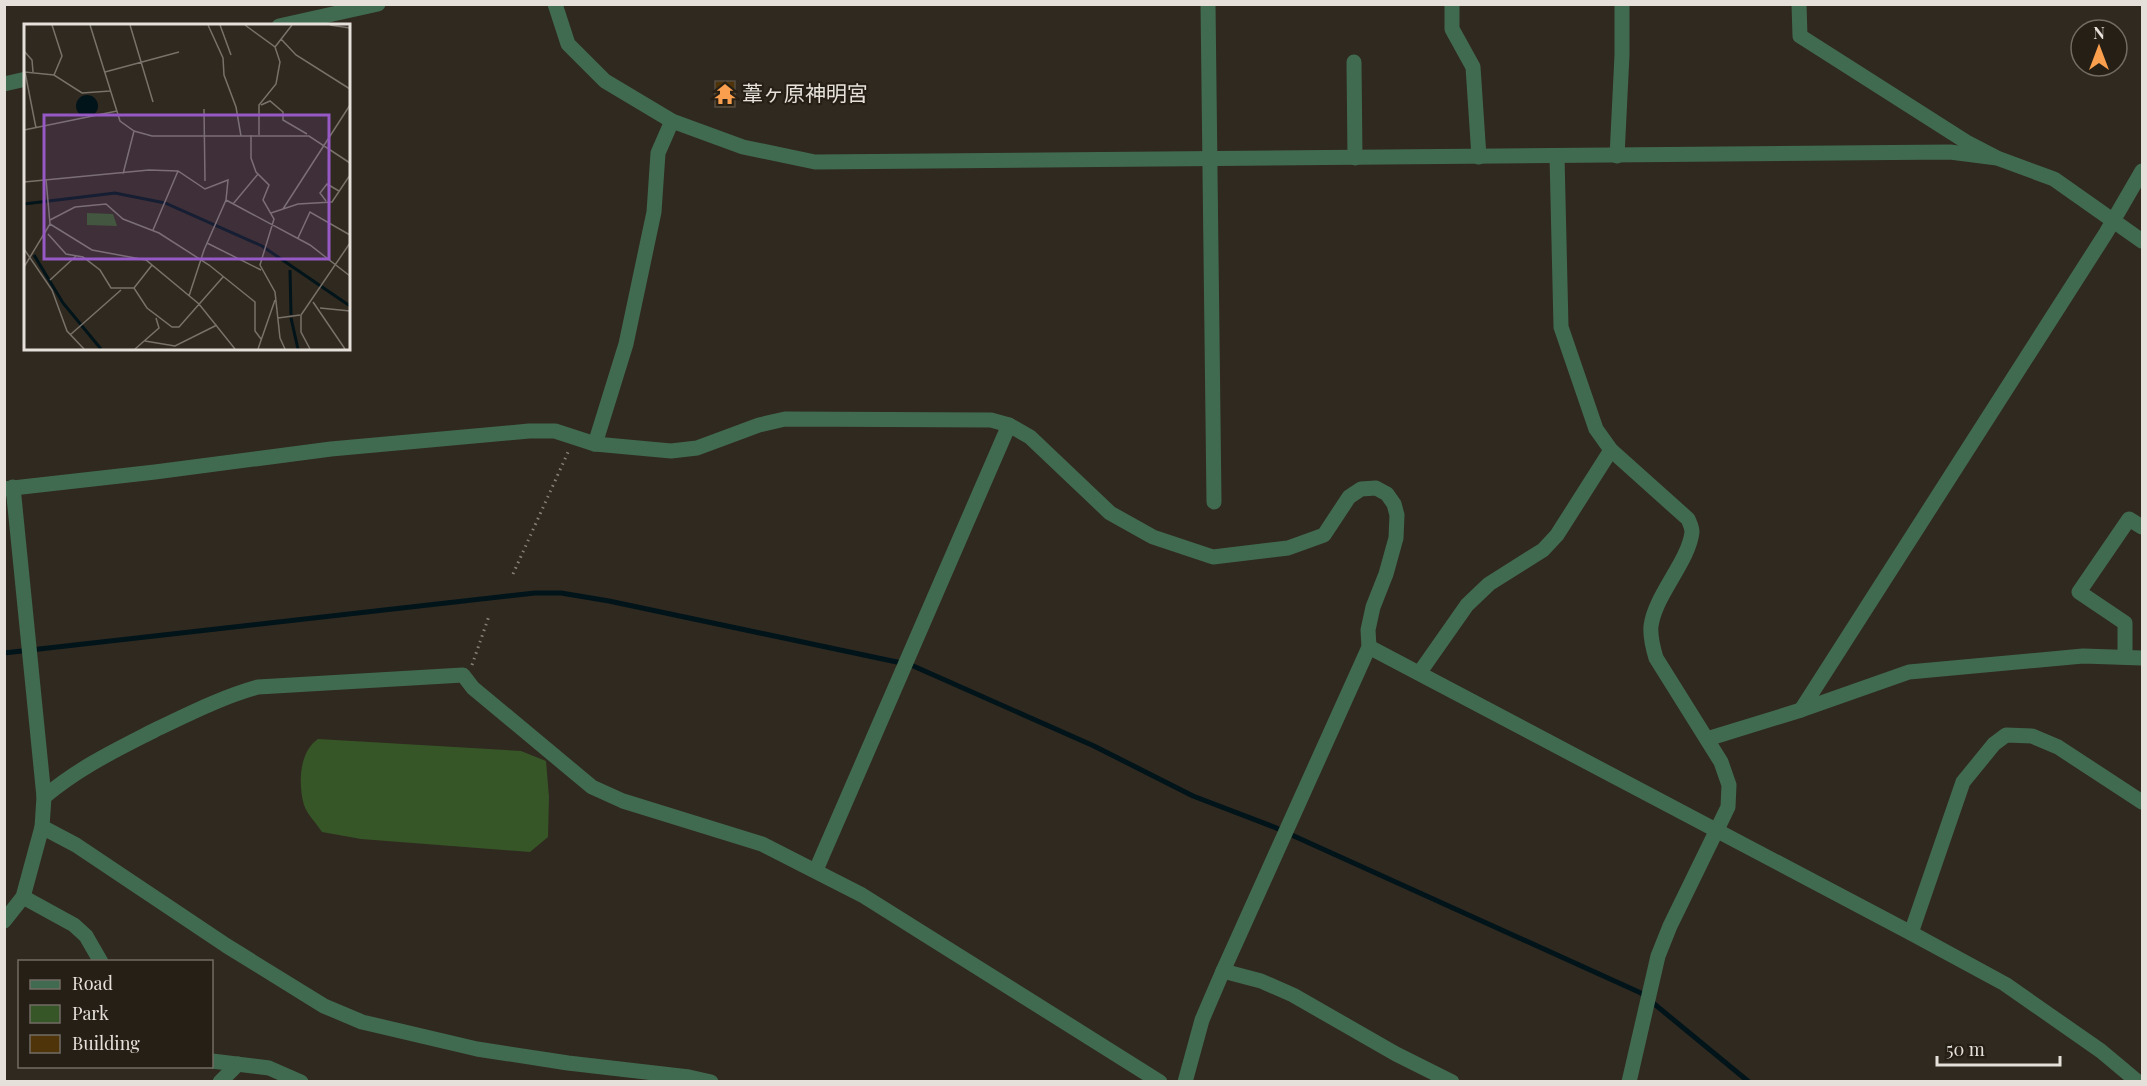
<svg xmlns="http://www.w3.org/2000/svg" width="2147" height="1086" font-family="'Playfair Display','Noto Sans JP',serif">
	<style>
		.green { fill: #365627 }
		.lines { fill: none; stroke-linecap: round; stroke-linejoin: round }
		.stream { stroke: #00141a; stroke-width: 5 }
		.building { fill: #4f340a; stroke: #544c42; stroke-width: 1.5 }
		.path { stroke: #868078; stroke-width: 3; stroke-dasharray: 1.5 4.5; stroke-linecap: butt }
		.minor { stroke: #416b50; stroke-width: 15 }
		.tertiary { stroke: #416b50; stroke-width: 15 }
		.labels { text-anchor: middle; stroke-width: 4.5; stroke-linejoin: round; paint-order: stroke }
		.poi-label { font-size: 21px; fill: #e5e0da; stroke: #261f16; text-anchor: start }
		.inset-river { fill: none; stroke: #00141a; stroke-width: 3 }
		.inset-road { fill: none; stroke: #78726a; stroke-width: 1.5 }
		.view { fill: #9659c6; fill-opacity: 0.15; stroke: #9659c6; stroke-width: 3 }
		.inset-edge { fill: none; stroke: #e5e0da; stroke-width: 3 }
	</style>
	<rect width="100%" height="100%" fill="#30291f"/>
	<path class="green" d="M318 739 521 751 546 761 549 797 548 837 530 852 361 839 322 832C317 824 307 814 304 805 298 784 299 752 318 739Z"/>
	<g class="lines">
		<path class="stream" d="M4 653 535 593H561L609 601 911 665 1094 746 1193 796 1274 827 1641 993 1749 1082"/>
	</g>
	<rect class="building" x="715" y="81" width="20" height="26"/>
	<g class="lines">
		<g class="path">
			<path d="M513 574 569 450"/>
			<path d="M472 665 489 616"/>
		</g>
		<g class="minor">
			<path d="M1208 4 1214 502"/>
			<path d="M1452 4V29L1473 67 1479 157"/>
			<path d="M1799 4 1800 36 1968 143 1995 157"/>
			<path d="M279 26 378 4"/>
			<path d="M1354 62 1355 158"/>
			<path d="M4 84 26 79"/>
			<path d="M1557 156 1561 327 1596 429 1611 450 1688 519C1690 524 1692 527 1692 532 1689 561 1655 595 1651 626 1650 637 1653 648 1656 658L1721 762 1729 785 1728 807 1670 926 1658 956 1629 1082"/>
			<path d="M1617 156 1622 55V4"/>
			<path d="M595 444 626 344 654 212 658 153 672 121"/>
			<path d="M4 489 155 472 331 449 529 431H555L595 444 671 451 697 448 759 425 785 419 991 420 1009 425 1030 437 1110 513 1153 537 1213 557 1288 548 1324 535 1349 497 1361 489 1376 488 1387 494 1394 504 1397 515 1396 538 1386 574 1373 607 1368 630 1369 647 1223 971 1202 1020 1185 1082"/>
			<path d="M1369 647 1911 933 2005 984 2101 1051 2138 1082"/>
			<path d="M2125 657V623L2079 592 2129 519 2142 527"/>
			<path d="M1420 672 1467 605 1489 584 1543 550 1557 535 1611 450"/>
			<path d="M1801 710 2106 233 2142 171"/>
			<path d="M1707 739 1801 710 1909 672 2083 656 2142 658"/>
			<path d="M44 797C80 767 114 751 155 730 189 714 222 697 258 687L463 675 473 688 592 787 623 801 762 844 862 895 1160 1082"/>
			<path d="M42 827 76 845 227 946 324 1006 362 1022 477 1049 568 1063 689 1077 711 1082"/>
			<path d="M816 870 1009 425"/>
			<path d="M23 897 74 925 86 936 101 962"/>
			<path d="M4 921 23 897 42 827 44 797 13 487"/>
			<path d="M1911 933 1963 782 1994 744 2006 735 2032 736 2058 747 2142 802"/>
			<path d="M1223 971 1261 981 1293 995 1396 1054 1452 1082"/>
			<path d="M212 1061 269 1068 301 1082"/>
			<path d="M220 1082 238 1064"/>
		</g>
		<path class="tertiary" d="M555 4 568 44 605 81 672 121 743 147 815 162 1950 152 1997 158 2054 179 2142 241"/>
	</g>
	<defs>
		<symbol id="temple-bare" viewBox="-9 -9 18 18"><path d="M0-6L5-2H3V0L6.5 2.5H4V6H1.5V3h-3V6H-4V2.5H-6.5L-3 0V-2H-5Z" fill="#f99f4d" stroke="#261f16" stroke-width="2.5" paint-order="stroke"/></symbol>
	</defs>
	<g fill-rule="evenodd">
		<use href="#temple-bare" x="710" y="79" width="30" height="30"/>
	</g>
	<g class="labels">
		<g class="poi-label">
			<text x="742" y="101">葦ヶ原神明宮</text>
		</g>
	</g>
	<g transform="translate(24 24)">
		<rect width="326" height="326" fill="#30291f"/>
		<path d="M63 189 89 190 93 202 63 201Z" fill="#365627"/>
		<path d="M52 82a11 11 0 1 1 22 0a11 11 0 1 1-22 0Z" fill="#00141a"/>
		<path class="inset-river" d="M0 180 91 169 141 179 238 222 326 282M10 231 39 279 77 325M266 246 267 291M267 294 274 325"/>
		<path class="inset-road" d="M28 1 38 32 30 51M66 1 96 97 110 107 128 112H285L326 139M106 1 129 78M184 1 199 34 200 51 212 83 217 112M196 1 207 31M221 1 251 23 256 38 252 60 235 81V111M306 1 326 4M257 15 272 31 326 65M251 23 268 1M0 27 8 36 9 48M81 48 155 28M237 81 246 77 259 88V96L283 110M180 85 181 157M12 104 1 48 30 51 58 69 86 67M0 106 93 87M227 111V134L232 148 245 161 239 176 250 195 236 241 251 268 256 314 261 325M99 150 110 107M0 158 125 146 154 147 181 165 204 156 202 176 180 226 165 272M202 176 286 221 326 252M302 177 296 169 303 160 315 167M209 180 234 150M259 185 326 81M247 189 274 180 308 178 326 151M26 196 51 183 82 180 99 195 135 209 185 241 231 278V307L237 315M26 200 68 226 122 236 175 280 211 325M129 206 154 147M24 210 42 230 59 233 76 246 87 264H110L123 284 148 303H155L199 253M274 214 286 188 326 211M183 219 237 246M0 225 28 266 43 307 60 325M0 243 26 200 22 155M26 256 52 232M110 264 128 241M289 278 321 325M296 284 326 287M254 294 276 291M46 311 97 266M121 317 151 322 193 301M111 325 135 304 132 294M234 325 251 276M286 325 277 308V291L326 219"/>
		<path class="view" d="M20 91H305V235H20Z"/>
		<rect width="326" height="326" class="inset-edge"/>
	</g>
	<rect width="2147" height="1086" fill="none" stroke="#e5e0da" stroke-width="12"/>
	<rect x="18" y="960" width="195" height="108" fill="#261f16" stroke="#726c64" stroke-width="1.5"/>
	<rect x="30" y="980" width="30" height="9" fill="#416b50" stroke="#726c64" stroke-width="1.5"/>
	<text x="72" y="990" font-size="18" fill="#e5e0da">Road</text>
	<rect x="30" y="1005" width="30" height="18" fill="#365627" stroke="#726c64" stroke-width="1.5"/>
	<text x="72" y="1020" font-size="18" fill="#e5e0da">Park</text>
	<rect x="30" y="1035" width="30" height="18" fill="#4f340a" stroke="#726c64" stroke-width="1.5"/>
	<text x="72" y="1050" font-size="18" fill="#e5e0da">Building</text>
	<g transform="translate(2099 48)"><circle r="28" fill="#261f16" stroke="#726c64" stroke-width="1.5"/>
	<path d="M0-4.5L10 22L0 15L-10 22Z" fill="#f99f4d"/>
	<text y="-9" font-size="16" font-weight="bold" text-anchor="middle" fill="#e5e0da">N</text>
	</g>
	<path d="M1937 1056v9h123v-9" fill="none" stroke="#e5e0da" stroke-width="3"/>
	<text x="1946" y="1056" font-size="18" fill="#e5e0da" stroke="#261f16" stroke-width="4.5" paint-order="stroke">50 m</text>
</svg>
